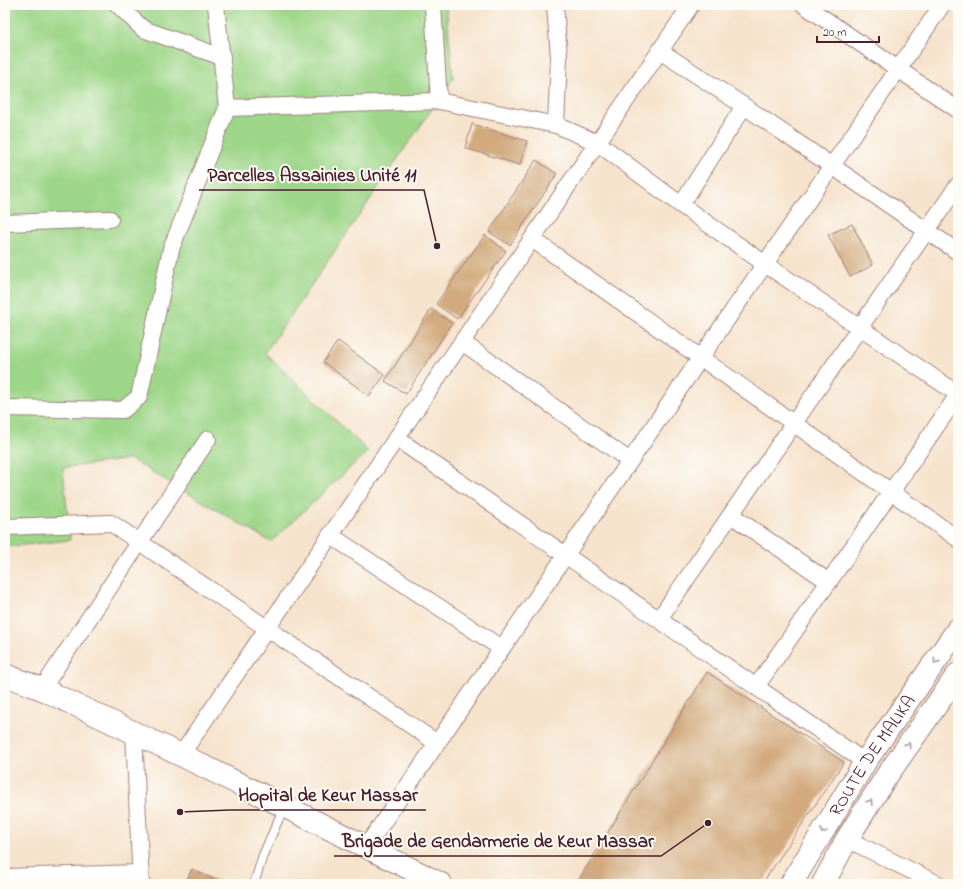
<svg xmlns="http://www.w3.org/2000/svg" width="963" height="889" font-family="'Indie Flower',sans-serif">
	<style>
		.green { fill: #9dd688; stroke: #747a5a }
		.building { fill: #d2aa7e }
		.lines { fill: none; stroke-linecap: round; stroke-linejoin: round }
		.lane-casing { stroke: #a0817c; stroke-width: 10 }
		.street-casing { stroke: #a0817c; stroke-width: 18 }
		.secondary-casing { stroke: #a0817c; stroke-width: 24 }
		.lane { stroke: #fff; stroke-width: 8 }
		.street { stroke: #fff; stroke-width: 16 }
		.secondary { stroke: #fff; stroke-width: 22 }
		.oneway { stroke: #ae9aa0 }
		.labels { text-anchor: middle; stroke-width: 4; stroke-linejoin: round; paint-order: stroke }
		.street-label { font-size: 18px; fill: #4a1f2b; stroke: #fdfcf7 }
		.leader { fill: none; stroke: #4a1f2b; stroke-width: 1.5 }
		.callout-dot { fill: #4a1f2b; stroke: #fdfcf7; stroke-width: 1.5 }
		.callout-label { font-size: 19px; text-anchor: middle; font-weight: bold; fill: #4a1f2b; stroke: #fdfcf7; stroke-width: 4; stroke-linejoin: round; paint-order: stroke }
	</style>
	<rect width="100%" height="100%" fill="#fdfcf7"/>
	<filter id="ink" filterUnits="userSpaceOnUse"><feTurbulence type="fractalNoise" baseFrequency=".025" numOctaves="2"/><feDisplacementMap in="SourceGraphic" scale="8" xChannelSelector="R" yChannelSelector="G"/><feConvolveMatrix kernelMatrix="1 2 1 2 8 2 1 2 1" color-interpolation-filters="sRGB"/></filter>
	<filter id="wash" filterUnits="userSpaceOnUse"><feTurbulence type="fractalNoise" baseFrequency=".012" numOctaves="4" result="noise"/><feDisplacementMap in="SourceGraphic" scale="16" xChannelSelector="R" yChannelSelector="G"/><feGaussianBlur stdDeviation="0.9" result="paint"/><feColorMatrix in="noise" values="0 0 0 0 0 0 0 0 0 0 0 0 0 0 0 0 0 1.4 0 .05"/><feComposite in="paint" operator="in"/></filter>
	<g filter="url(#wash)">
		<rect width="100%" height="100%" fill="#f6e3cc"/>
		<path class="green" d="M5 5H446L453 78 265 353 368 451 271 542 130 459 63 468 70 540 5 547Z"/>
		<g id="blocks">
			<g class="building">
				<path d="M472 124 527 141 520 165 465 148Z"/>
				<path d="M536 160 557 174 510 245 489 232Z"/>
				<path d="M852 224 873 265 850 277 828 235Z"/>
				<path d="M485 235 506 251 457 319 436 304Z"/>
				<path d="M431 309 452 323 406 394 385 381Z"/>
				<path d="M338 341 385 375 369 396 323 362Z"/>
				<path d="M707 672 844 762 762 884H576Z"/>
				<path d="M192 869 219 882 218 884H185Z"/>
			</g>
		</g>
	</g>
	<g filter="url(#ink)">
		<use href="#blocks" fill-opacity="0" stroke="#a0817c" stroke-width="1"/>
		<g class="lines">
			<defs>
				<path id="lane" d="M254 884 263 855 284 807"/>
				<g id="street">
					<path d="M118 5 143 29 222 57"/>
					<path d="M216 5 227 108 439 101 556 125"/>
					<path d="M433 5 439 101"/>
					<path d="M555 5 559 57 556 125 598 143 681 205 765 264 958 394"/>
					<path d="M804 5 958 110"/>
					<path d="M660 51 744 106 958 252"/>
					<path d="M681 205 744 106"/>
					<path d="M5 223 110 219"/>
					<path d="M532 239 958 539"/>
					<path d="M462 342 630 461"/>
					<path d="M5 408 123 410 139 397 171 249 227 108"/>
					<path d="M396 438 865 762"/>
					<path d="M731 515 829 582"/>
					<path d="M5 527 111 523 437 743"/>
					<path d="M330 535 501 648"/>
					<path d="M659 619 958 185"/>
					<path d="M756 687 958 395"/>
					<path d="M42 689 208 439"/>
					<path d="M134 732 141 884"/>
					<path d="M181 755 691 5"/>
					<path d="M847 839 938 884"/>
					<path d="M366 847 942 5"/>
					<path d="M5 877 140 873"/>
				</g>
				<g id="secondary">
					<path d="M5 675 42 689 181 755 441 884"/>
					<path id="s1" d="M791 884 865 762 958 629"/>
					<path d="M823 884 847 839 886 777 958 674"/>
				</g>
			</defs>
			<use href="#lane" class="lane-casing"/>
			<use href="#street" class="street-casing"/>
			<use href="#secondary" class="secondary-casing"/>
			<use href="#lane" class="lane"/>
			<use href="#street" class="street"/>
			<use href="#secondary" class="secondary"/>
		</g>
		<defs><path id="oneway-chevron" d="M-2-3.5L2.5 0L-2 3.5" fill="none" stroke-width="1.6" stroke-linecap="round" stroke-linejoin="round"/></defs>
		<g class="oneway">
			<use href="#oneway-chevron" transform="translate(936 661) rotate(125)"/>
			<use href="#oneway-chevron" transform="translate(908 745) rotate(-55)"/>
			<use href="#oneway-chevron" transform="translate(870 802) rotate(-58)"/>
			<use href="#oneway-chevron" transform="translate(823 831) rotate(121)"/>
		</g>
	</g>
	<g class="labels">
		<g class="street-label">
			<text dy="6" stroke="none"><textPath href="#s1" startOffset="152">ROUTE DE MALIKA</textPath></text>
		</g>
	</g>
	<path class="leader" d="M437 246L424 190H199M180 812L230 810H426M708 823L661 856H334"/>
	<g class="callout-dot">
		<circle cx="437" cy="246" r="4"/>
		<circle cx="180" cy="812" r="4"/>
		<circle cx="708" cy="823" r="4"/>
	</g>
	<g class="callout-label">
		<text x="312" y="181">Parcelles Assainies Unité 11</text>
		<text x="328" y="801">Hopital de Keur Massar</text>
		<text x="498" y="847">Brigade de Gendarmerie de Keur Massar</text>
	</g>
	<rect width="963" height="889" fill="none" stroke="#fdfcf7" stroke-width="20"/>
	<path d="M817 36v6h62v-6" fill="none" stroke="#4a1f2b" stroke-width="2"/>
	<text x="823" y="36" font-size="12" fill="#4a1f2b" stroke="#fdfcf7" stroke-width="3" paint-order="stroke">20 m</text>
</svg>
